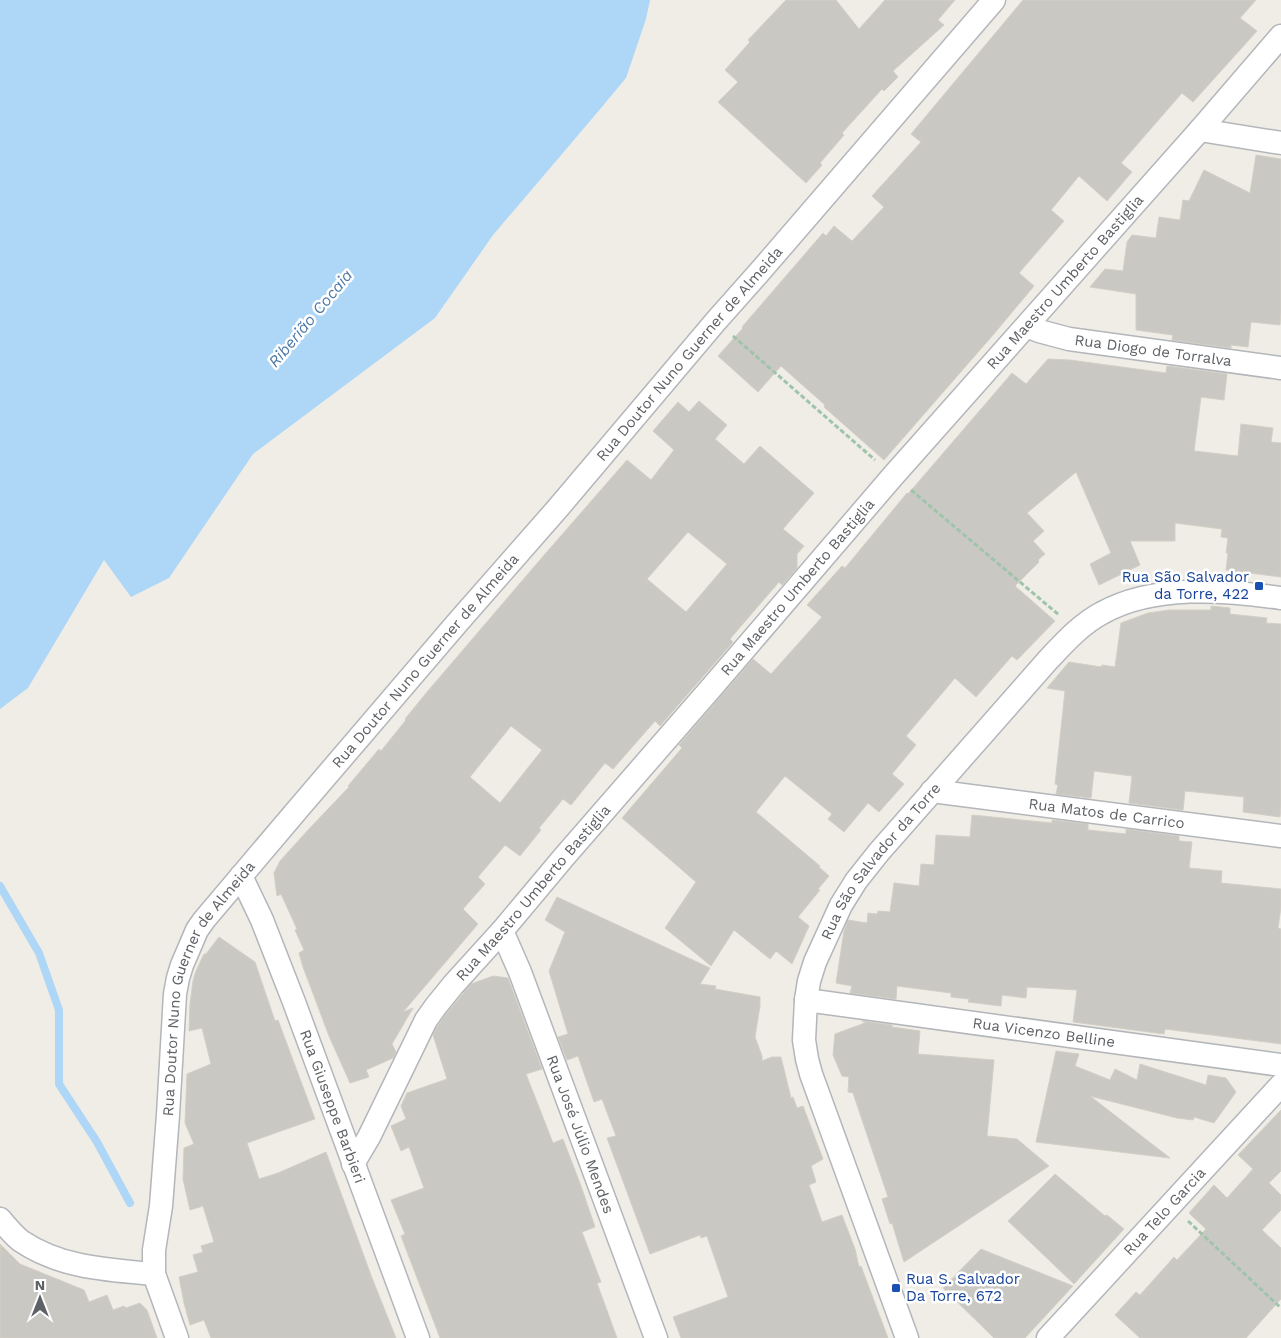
<svg xmlns="http://www.w3.org/2000/svg" width="1281" height="1338" font-family="'Work Sans',sans-serif">
	<style>
		.water { fill: #aed7f7 }
		.lines { fill: none; stroke-linecap: round; stroke-linejoin: round }
		.stream { stroke: #aed7f7; stroke-width: 8 }
		.building { fill: #cac8c3; stroke: #d3cfc5; fill-rule: evenodd }
		.minor-casing { stroke: #b3b6ba; stroke-width: 25 }
		.path { stroke: #9fc4aa; stroke-width: 3; stroke-dasharray: 5 2.5; stroke-linecap: butt }
		.minor { stroke: #fff; stroke-width: 22 }
		.transit-dot { fill: #1a4fb4; stroke: #fff; stroke-width: 2 }
		.labels { text-anchor: middle; stroke-width: 5; stroke-linejoin: round; paint-order: stroke }
		.street-label { font-size: 15px; fill: #5e6165; stroke: #fff }
		.transit-label { font-size: 15px; fill: #164399; stroke: #fff; text-anchor: end }
		.water-label { font-size: 16px; font-style: italic; fill: #4c78a8; stroke: #fff }
	</style>
	<rect width="100%" height="100%" fill="#efede6"/>
	<path class="water" d="M0 0H650L646 19 626 78 596 114 493 235 435 318 253 454 169 578 131 597 104 560 28 688 0 709Z"/>
	<g class="lines">
		<path class="stream" d="M0 886 39 953 59 1010V1084L97 1142 130 1203"/>
	</g>
	<g class="building">
		<path d="M786 0H836L859 29 885 0H955L938 20 944 25 893 71 898 77 884 91 882 89 842 133 844 135 820 163 822 165 806 183 718 102 738 82 725 70 750 42 748 40Z"/>
		<path d="M1023 0H1256L1240 18 1257 31 1193 102 1182 93 1121 163 1132 172 1107 201 1079 176 1051 210 1064 221 1019 273 1034 286 993 335 884 460 824 407 825 405 781 366 758 392 718 356 743 328 742 327 823 233 826 236 834 226 852 241 884 207 872 196 921 142 911 134Z"/>
		<path d="M1256 155 1281 159V312L1280 325 1251 322 1248 347 1231 345V348L1172 340 1173 335 1136 330V294L1090 287 1105 269 1123 271 1127 242 1132 235 1156 238 1159 217 1180 220 1183 200 1189 201 1204 170 1250 193Z"/>
		<path d="M1048 359 1070 360 1166 373 1167 366 1227 374 1224 400 1201 397 1194 451 1238 456 1241 424 1273 428 1271 442 1281 443V577L1226 570 1228 553H1226L1228 538 1221 537 1222 529 1175 523V541H1130L1140 565 1099 585 1090 564 1111 553 1076 472 1027 513 1044 531 1033 541 1045 554 1038 560 1039 562 1015 586 1055 621 1017 660 1012 656 976 697 955 678 906 736 916 745 892 774 904 784 879 812 868 803 844 832 828 819 832 814 785 776 756 812 820 866 819 867 829 876 818 889 820 890 798 917 809 926 792 964 776 951 770 959 734 930 711 966 665 928 696 882 622 818 682 748 679 745 753 659 771 674 822 617 807 605 842 566 845 568 907 493 908 494 1012 373 1026 384Z"/>
		<path d="M699 401 727 425 715 439 744 464 760 446 814 493 783 529 804 546 797 554V568L782 585 779 582 766 597 730 639 733 642 660 726 655 721 613 769 605 763 571 805 563 799 539 828 541 830 520 856 505 845 478 877 485 884 463 909 478 924 403 1012 413 1008 392 1044 396 1052 393 1058 366 1070 369 1077 350 1083 329 1036 303 967 299 953 304 950 295 930 297 929 281 894 277 896 274 873 280 861 309 829 349 787 348 786 379 749 381 751 406 720 405 719 427 692 539 561 627 460 651 480 674 450 653 431 678 402 689 412ZM688 532 727 564 686 612 647 579ZM511 726 542 750 500 803 470 777Z"/>
		<path d="M1211 606 1230 608V614L1267 618 1266 623 1281 624V807L1280 817 1243 812 1244 797 1185 791 1183 810 1129 803 1132 776 1094 771 1091 798 1056 794 1058 785 1055 784 1065 691 1047 688 1069 662 1101 667 1102 665 1115 667 1121 623 1148 613 1169 610H1211Z"/>
		<path d="M972 815 1052 823V820L1088 824V830L1126 834V829L1179 836V841L1192 842 1189 868 1222 871 1221 883 1281 889V907L1278 928 1281 929V1044L1165 1029 1164 1034 1073 1022 1077 990 1027 987 1026 998 1002 995 1001 1006 968 1002 969 999 951 997V993L897 986 896 999 850 993 852 986 836 983 844 931 848 920 867 923 868 913 877 914 878 911 890 912 894 883 919 886 921 864 934 865 936 835 970 837Z"/>
		<path d="M557 897 710 968 700 984 716 986 715 989 760 997V1006L755 1037 762 1056V1061L772 1057H781L791 1098 793 1097 797 1108 803 1106 823 1159 811 1166 816 1182 809 1185 822 1222 842 1215 855 1249 859 1267 861 1266 888 1338H681L673 1317 728 1297 707 1236 701 1238 700 1235 650 1254 607 1138 616 1136 602 1099 594 1102 578 1056 567 1060 558 1037 568 1034 549 971 565 932 545 920Z"/>
		<path d="M219 937 255 962 275 1021 278 1020 315 1119 247 1143 259 1179 278 1173 326 1152 372 1278 396 1338H211L204 1320 190 1325 184 1303 179 1277 198 1272 193 1255 203 1252 201 1246 214 1242 203 1206 190 1210 183 1179 184 1148 194 1144 185 1123 187 1074 211 1064 202 1028 189 1031 190 1004 193 981 196 971 204 954H206Z"/>
		<path d="M493 976 508 978 542 1069 526 1074 553 1143 563 1139 581 1186 595 1227 582 1232 601 1282 597 1283 617 1338H440L401 1236 405 1234 391 1200 424 1188 409 1147 401 1151 391 1126 406 1119 401 1106 407 1093 447 1079 433 1035 437 1027 446 1014 471 984Z"/>
		<path d="M862 1021 892 1025V1027L920 1031 918 1054 994 1060 987 1136 1017 1139 1049 1166 904 1262 892 1223 890 1224 882 1199 888 1197 853 1093 848 1092 849 1077 842 1076 833 1055 835 1034 865 1023Z"/>
		<path d="M1056 1051 1079 1054 1075 1066 1110 1080 1115 1069 1137 1080 1140 1064 1206 1085 1208 1075 1226 1078 1236 1092 1214 1123 1194 1117 1193 1120 1177 1118 1090 1096 1170 1158 1036 1142Z"/>
		<path d="M1281 1110V1171L1269 1183 1281 1195V1210L1262 1230 1281 1248V1299L1246 1338H1140L1115 1315 1136 1292 1140 1295 1174 1257 1177 1260 1206 1229 1189 1213 1214 1185 1227 1198 1253 1169 1238 1155Z"/>
		<path d="M1055 1174 1105 1216 1107 1215 1124 1229 1074 1284 1008 1221Z"/>
		<path d="M0 1244 20 1264 84 1290 89 1302 107 1295 113 1310 124 1306 126 1308 140 1303 147 1310 157 1338H0Z"/>
		<path d="M981 1249 1073 1286 1025 1338H994L943 1288Z"/>
	</g>
	<g class="lines">
		<defs>
			<g id="minor">
				<path d="M1200 130 1281 143"/>
				<path id="s1" d="M1027 326 1039 331 1069 339 1281 368"/>
				<path id="s2" d="M932 791 1281 836"/>
				<path id="s3" d="M241 876 262 920 294 1002 418 1338"/>
				<path id="s4" d="M502 931 520 972 656 1338"/>
				<path id="s5" d="M806 1000 1281 1065"/>
				<path id="s6" d="M353 1164 369 1137 426 1020 436 1006 453 985 502 931 564 857 712 687 893 476 1200 130 1281 36"/>
				<path d="M0 1219C7 1227 13 1235 21 1241 61 1268 108 1270 154 1274"/>
				<path id="s7" d="M177 1338 154 1274V1250L161 1206 168 1115 175 994 178 978 182 965 197 930 204 920 298 809 458 622 558 508 716 321 763 268 994 0"/>
				<path id="s8" d="M907 1338 811 1074 807 1059 804 1040 806 1000 809 981 815 962 841 905 856 881 879 852 1048 660C1064 643 1081 624 1102 613 1154 584 1224 590 1281 598"/>
				<path id="s9" d="M1048 1338 1281 1085"/>
			</g>
		</defs>
		<use href="#minor" class="minor-casing"/>
		<g class="path">
			<path d="M733 336 875 460"/>
			<path d="M911 490 1059 615"/>
			<path d="M1188 1221 1281 1308"/>
		</g>
		<use href="#minor" class="minor"/>
	</g>
	<g class="transit-dot">
		<rect x="1254" y="581" width="10" height="10" rx="2.5"/>
		<rect x="891" y="1283" width="10" height="10" rx="2.5"/>
	</g>
	<g class="labels">
		<g class="street-label">
			<text dy="5" stroke="none"><textPath href="#s6" startOffset="1138">Rua Maestro Umberto Bastiglia</textPath></text>
			<text dy="5" stroke="none"><textPath href="#s1" startOffset="129">Rua Diogo de Torralva</textPath></text>
			<text dy="5" stroke="none"><textPath href="#s7" startOffset="1175">Rua Doutor Nuno Guerner de Almeida</textPath></text>
			<text dy="5" stroke="none"><textPath href="#s6" startOffset="732">Rua Maestro Umberto Bastiglia</textPath></text>
			<text dy="5" stroke="none"><textPath href="#s7" startOffset="770">Rua Doutor Nuno Guerner de Almeida</textPath></text>
			<text dy="5" stroke="none"><textPath href="#s2" startOffset="176">Rua Matos de Carrico</textPath></text>
			<text dy="5" stroke="none"><textPath href="#s8" startOffset="516">Rua São Salvador da Torre</textPath></text>
			<text dy="5" stroke="none"><textPath href="#s6" startOffset="328">Rua Maestro Umberto Bastiglia</textPath></text>
			<text dy="5" stroke="none"><textPath href="#s7" startOffset="365">Rua Doutor Nuno Guerner de Almeida</textPath></text>
			<text dy="5" stroke="none"><textPath href="#s5" startOffset="240">Rua Vicenzo Belline</textPath></text>
			<text dy="5" stroke="none"><textPath href="#s3" startOffset="248">Rua Giuseppe Barbieri</textPath></text>
			<text dy="5" stroke="none"><textPath href="#s4" startOffset="218">Rua José Júlio Mendes</textPath></text>
			<text dy="5" stroke="none"><textPath href="#s9" startOffset="172">Rua Telo Garcia</textPath></text>
		</g>
		<g class="transit-label">
			<text x="1249" y="582">Rua São Salvador<tspan x="1249" dy="17">da Torre, 422</tspan></text>
			<text x="906" y="1284" text-anchor="start">Rua S. Salvador<tspan x="906" dy="17">Da Torre, 672</tspan></text>
		</g>
		<g class="water-label">
			<text transform="translate(310 318) rotate(-50)" y="6">Riberião Cocaia</text>
		</g>
	</g>
	<g transform="translate(40 1298)" stroke="#ffffff" stroke-width="4" paint-order="stroke">
	<path d="M0-4L9 19L0 12L-9 19Z" fill="#5e6165"/>
	<text y="-8" font-size="14" font-weight="bold" text-anchor="middle" fill="#5e6165">N</text>
	</g>
</svg>
